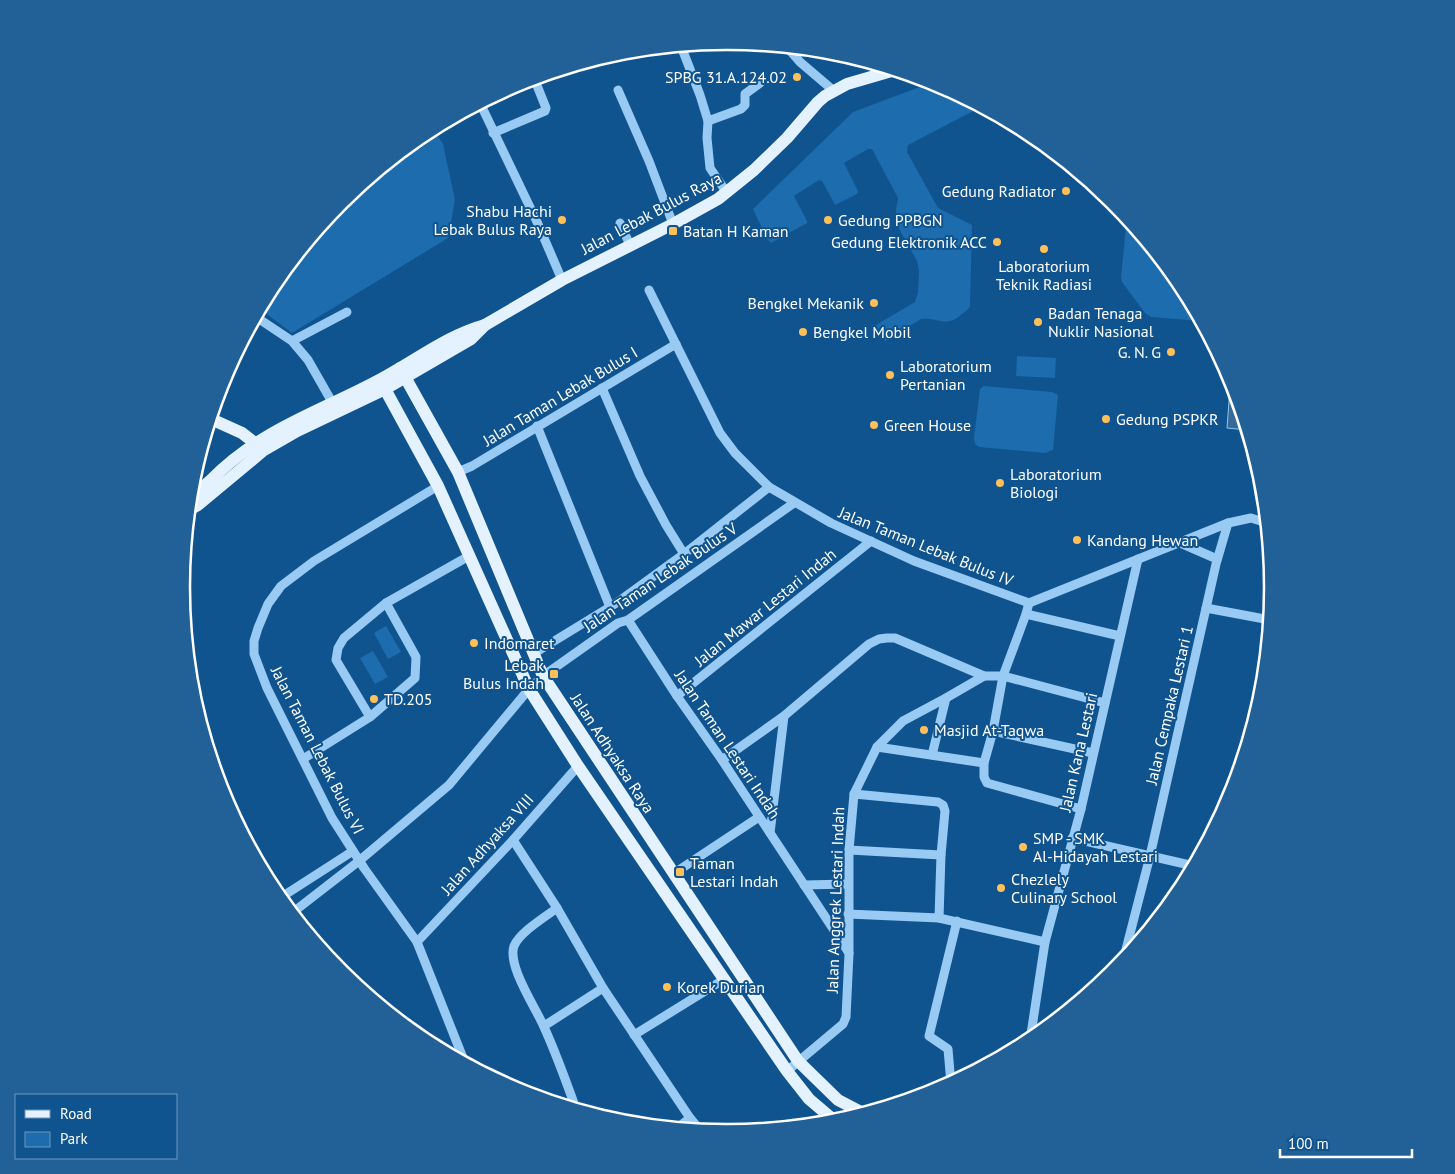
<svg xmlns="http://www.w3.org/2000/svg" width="1455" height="1174" font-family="'PT Sans',sans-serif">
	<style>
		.green { fill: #1d6cad }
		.water { fill: #376a96; stroke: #89c7f7 }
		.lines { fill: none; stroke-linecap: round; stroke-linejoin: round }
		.minor { stroke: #98caf3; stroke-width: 9 }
		.major { stroke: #e4f1ff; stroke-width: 12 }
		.poi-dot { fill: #ffc05a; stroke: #0f538f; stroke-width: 2 }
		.labels { text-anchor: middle; stroke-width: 4; stroke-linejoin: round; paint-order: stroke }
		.poi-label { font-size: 16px; fill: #fff; stroke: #0f538f; text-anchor: start }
		.street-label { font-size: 16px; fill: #fff; stroke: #0f538f }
		.rim { fill: none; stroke: #fff; stroke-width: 2.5 }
	</style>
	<rect width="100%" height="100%" fill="#0f538f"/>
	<g class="green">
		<path d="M933 82 981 107 908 145 907 152 938 208 972 225 970 306C968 310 966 311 962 314 945 329 940 317 921 319L885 341 878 336 876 325 915 302 918 292 919 270 917 261 897 225 896 209 898 198 872 149H868L844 163 858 191 857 194 835 205 822 181 819 180 794 196 807 221V223L771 243 767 239 753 209 853 112Z"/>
		<path d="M433 128 443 144 455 200 448 238 292 333 260 309 274 284 342 201 425 133Z"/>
		<path d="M1127 217 1181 284 1201 321 1151 317 1145 313 1122 282 1121 277Z"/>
		<path d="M1017 356 1056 358 1055 378 1016 376Z"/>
		<path d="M984 386 1052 392 1058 395 1053 450 1045 453 979 447 975 444 974 438 980 389Z"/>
		<path d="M386 626 401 652 388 659 374 633Z"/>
		<path d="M373 651 388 677 375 684 360 658Z"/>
	</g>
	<path class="water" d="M1230 388H1235L1247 430 1227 428Z"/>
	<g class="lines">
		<g class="minor">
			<path d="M681 46 700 95 708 121 707 138 710 168 727 193"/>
			<path d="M787 47 800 62 834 91"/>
			<path d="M618 90 649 161 673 224"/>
			<path d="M480 103 538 224 562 280"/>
			<path d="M708 121 741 109 745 105V94L760 83"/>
			<path d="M493 133 545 111 546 108 534 78"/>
			<path d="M620 223 630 245"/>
			<path d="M649 290 720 433 735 453 769 487 831 523 914 561 1029 603 1228 523 1251 518 1267 523"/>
			<path d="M256 317 292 341 308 360 332 402"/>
			<path d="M292 341 347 312"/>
			<path d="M602 388 640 476 666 525 684 554"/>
			<path d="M537 426 610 607"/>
			<path d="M458 472 472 466 676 344"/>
			<path d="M438 486 314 561 281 586 268 604 258 628 254 641V654L267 688 332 818 364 868 417 942 465 1063"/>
			<path d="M1178 542 1217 559"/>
			<path d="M1029 603 1026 614 1003 676 993 731 984 763V777L987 783 1081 809"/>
			<path d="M1206 608 1270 620"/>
			<path d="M1026 614 1120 636"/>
			<path d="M628 620 677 696 722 760 849 953"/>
			<path d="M533 654 618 602 684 554 769 487"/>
			<path d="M677 696 871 541"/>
			<path d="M370 717 336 660 338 648 344 638 386 603 469 556"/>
			<path d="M993 731 1093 753"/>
			<path d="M877 747 984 763"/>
			<path d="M932 755 946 698"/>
			<path d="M303 759 370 717 415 678 416 657 386 603"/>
			<path d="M722 760 784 716 869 644 879 639 887 638H895L984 676H1003L1105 703"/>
			<path d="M1241 764 1266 662"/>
			<path d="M854 794 938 802 943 805 945 811 941 855 939 918"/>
			<path d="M770 833 784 716"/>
			<path d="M1072 838 1194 866"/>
			<path d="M513 840 557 908 603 988 690 1118 700 1130"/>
			<path d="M849 850 941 855"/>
			<path d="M673 874 759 817"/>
			<path d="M804 885 848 884"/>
			<path d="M280 898 353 851"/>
			<path d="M557 908C545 917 520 932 514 946 507 966 536 1008 544 1027 556 1053 566 1081 576 1109"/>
			<path d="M292 913 359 861 449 785 529 689 543 676 618 623 628 620 794 503"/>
			<path d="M848 914 939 918 1045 942"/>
			<path d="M417 942 513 840 578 766"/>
			<path d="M1123 961 1150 856 1216 564 1228 523"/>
			<path d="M544 1026 603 988"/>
			<path d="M634 1035 723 980"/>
			<path d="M1032 1039 1031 1034 1045 942 1081 809 1138 559"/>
			<path d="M787 1071 843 1024 846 1017 849 954V850L854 794 877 747 903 721 946 698 984 676"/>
			<path d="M951 1084 948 1049 929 1036 957 921"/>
			<path d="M677 1128 690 1118"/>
		</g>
		<g class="major">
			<path d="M400 368 458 472 543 676 798 1061 838 1100 863 1113"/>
			<path d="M380 380 438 486 529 689 578 766 787 1071 809 1099 836 1122"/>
			<path d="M211 419 242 433 260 447"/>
			<path d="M190 506C193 495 202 488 211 480 261 429 320 412 381 379 415 361 448 335 485 325"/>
			<path d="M189 510 198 505 264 450 297 431 385 389 471 339 485 325 562 280 673 224 718 199 754 170 787 138 818 102 825 96 847 84 895 70"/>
		</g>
	</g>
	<g class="poi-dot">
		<circle cx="797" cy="77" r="5"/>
		<circle cx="1066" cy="191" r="5"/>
		<circle cx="562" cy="220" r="5"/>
		<circle cx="828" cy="220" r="5"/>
		<rect x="668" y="226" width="10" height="10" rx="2.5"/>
		<circle cx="997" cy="242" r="5"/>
		<circle cx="1044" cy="249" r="5"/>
		<circle cx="874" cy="303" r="5"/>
		<circle cx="1038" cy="322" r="5"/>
		<circle cx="803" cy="332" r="5"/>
		<circle cx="1171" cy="352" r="5"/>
		<circle cx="890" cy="375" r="5"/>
		<circle cx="1106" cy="419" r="5"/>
		<circle cx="874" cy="425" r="5"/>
		<circle cx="1000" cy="483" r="5"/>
		<circle cx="1077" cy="540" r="5"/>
		<circle cx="474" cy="643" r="5"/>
		<rect x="549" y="669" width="10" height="10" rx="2.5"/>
		<circle cx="374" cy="699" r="5"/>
		<circle cx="924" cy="730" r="5"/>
		<circle cx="1023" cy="847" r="5"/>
		<rect x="675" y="867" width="10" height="10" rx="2.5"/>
		<circle cx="1001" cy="888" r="5"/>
		<circle cx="667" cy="987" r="5"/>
	</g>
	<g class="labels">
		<g class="poi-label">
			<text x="787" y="83" text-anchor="end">SPBG 31.A.124.02</text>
			<text x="1056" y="197" text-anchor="end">Gedung Radiator</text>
			<text x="552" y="217" text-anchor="end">Shabu Hachi<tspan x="552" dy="18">Lebak Bulus Raya</tspan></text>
			<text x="838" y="226">Gedung PPBGN</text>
			<text x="683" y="237">Batan H Kaman</text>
			<text x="987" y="248" text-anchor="end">Gedung Elektronik ACC</text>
			<text x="1044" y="272" text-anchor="middle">Laboratorium<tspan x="1044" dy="18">Teknik Radiasi</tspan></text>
			<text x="864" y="309" text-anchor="end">Bengkel Mekanik</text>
			<text x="1048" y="319">Badan Tenaga<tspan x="1048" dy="18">Nuklir Nasional</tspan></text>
			<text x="813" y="338">Bengkel Mobil</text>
			<text x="1161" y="358" text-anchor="end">G. N. G</text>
			<text x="900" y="372">Laboratorium<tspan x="900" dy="18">Pertanian</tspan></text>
			<text x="1116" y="425">Gedung PSPKR</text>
			<text x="884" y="431">Green House</text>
			<text x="1010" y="480">Laboratorium<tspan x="1010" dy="18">Biologi</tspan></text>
			<text x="1087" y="546">Kandang Hewan</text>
			<text x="484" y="649">Indomaret</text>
			<text x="544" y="671" text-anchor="end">Lebak<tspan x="544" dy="18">Bulus Indah</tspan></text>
			<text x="384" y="705">TD.205</text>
			<text x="934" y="736">Masjid At-Taqwa</text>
			<text x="1033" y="844">SMP - SMK<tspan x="1033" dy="18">Al-Hidayah Lestari</tspan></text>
			<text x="690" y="869">Taman<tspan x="690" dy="18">Lestari Indah</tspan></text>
			<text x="1011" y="885">Chezlely<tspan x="1011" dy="18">Culinary School</tspan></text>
			<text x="677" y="993">Korek Durian</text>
		</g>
		<g class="street-label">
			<text transform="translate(651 213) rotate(-28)" y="6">Jalan Lebak Bulus Raya</text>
			<text transform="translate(560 396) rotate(-31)" y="6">Jalan Taman Lebak Bulus I</text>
			<text transform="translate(926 546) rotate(22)" y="6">Jalan Taman Lebak Bulus IV</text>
			<text transform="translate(660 577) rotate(-34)" y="6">Jalan Taman Lebak Bulus V</text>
			<text transform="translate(765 607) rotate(-39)" y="6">Jalan Mawar Lestari Indah</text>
			<text transform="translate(1169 705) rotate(-77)" y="6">Jalan Cempaka Lestari 1</text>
			<text transform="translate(728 744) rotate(56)" y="6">Jalan Taman Lestari Indah</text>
			<text transform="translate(318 750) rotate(63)" y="6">Jalan Taman Lebak Bulus VI</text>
			<text transform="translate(1078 752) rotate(-77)" y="6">Jalan Kana Lestari</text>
			<text transform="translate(613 753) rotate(57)" y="6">Jalan Adhyaksa Raya</text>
			<text transform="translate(487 844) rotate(-48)" y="6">Jalan Adhyaksa VIII</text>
			<text transform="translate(835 900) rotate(-88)" y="6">Jalan Anggrek Lestari Indah</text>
		</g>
	</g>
	<path d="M0 0H1455V1174H0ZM190 587a537 537 0 1 1 1074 0a537 537 0 1 1-1074 0Z" fill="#226198" fill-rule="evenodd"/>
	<path class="rim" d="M190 587a537 537 0 1 1 1074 0a537 537 0 1 1-1074 0Z"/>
	<rect x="15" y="1094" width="162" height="65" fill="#0f538f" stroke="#6f98bc"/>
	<rect x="25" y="1110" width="25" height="8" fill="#e4f1ff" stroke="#6f98bc"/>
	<text x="60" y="1119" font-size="15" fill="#ffffff">Road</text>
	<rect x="25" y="1132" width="25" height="15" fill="#1d6cad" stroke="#6f98bc"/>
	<text x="60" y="1144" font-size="15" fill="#ffffff">Park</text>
	<path d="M1280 1149v8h132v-8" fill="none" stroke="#ffffff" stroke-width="2.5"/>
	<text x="1288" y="1149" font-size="15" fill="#ffffff" stroke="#0f538f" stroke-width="4" paint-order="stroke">100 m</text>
</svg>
